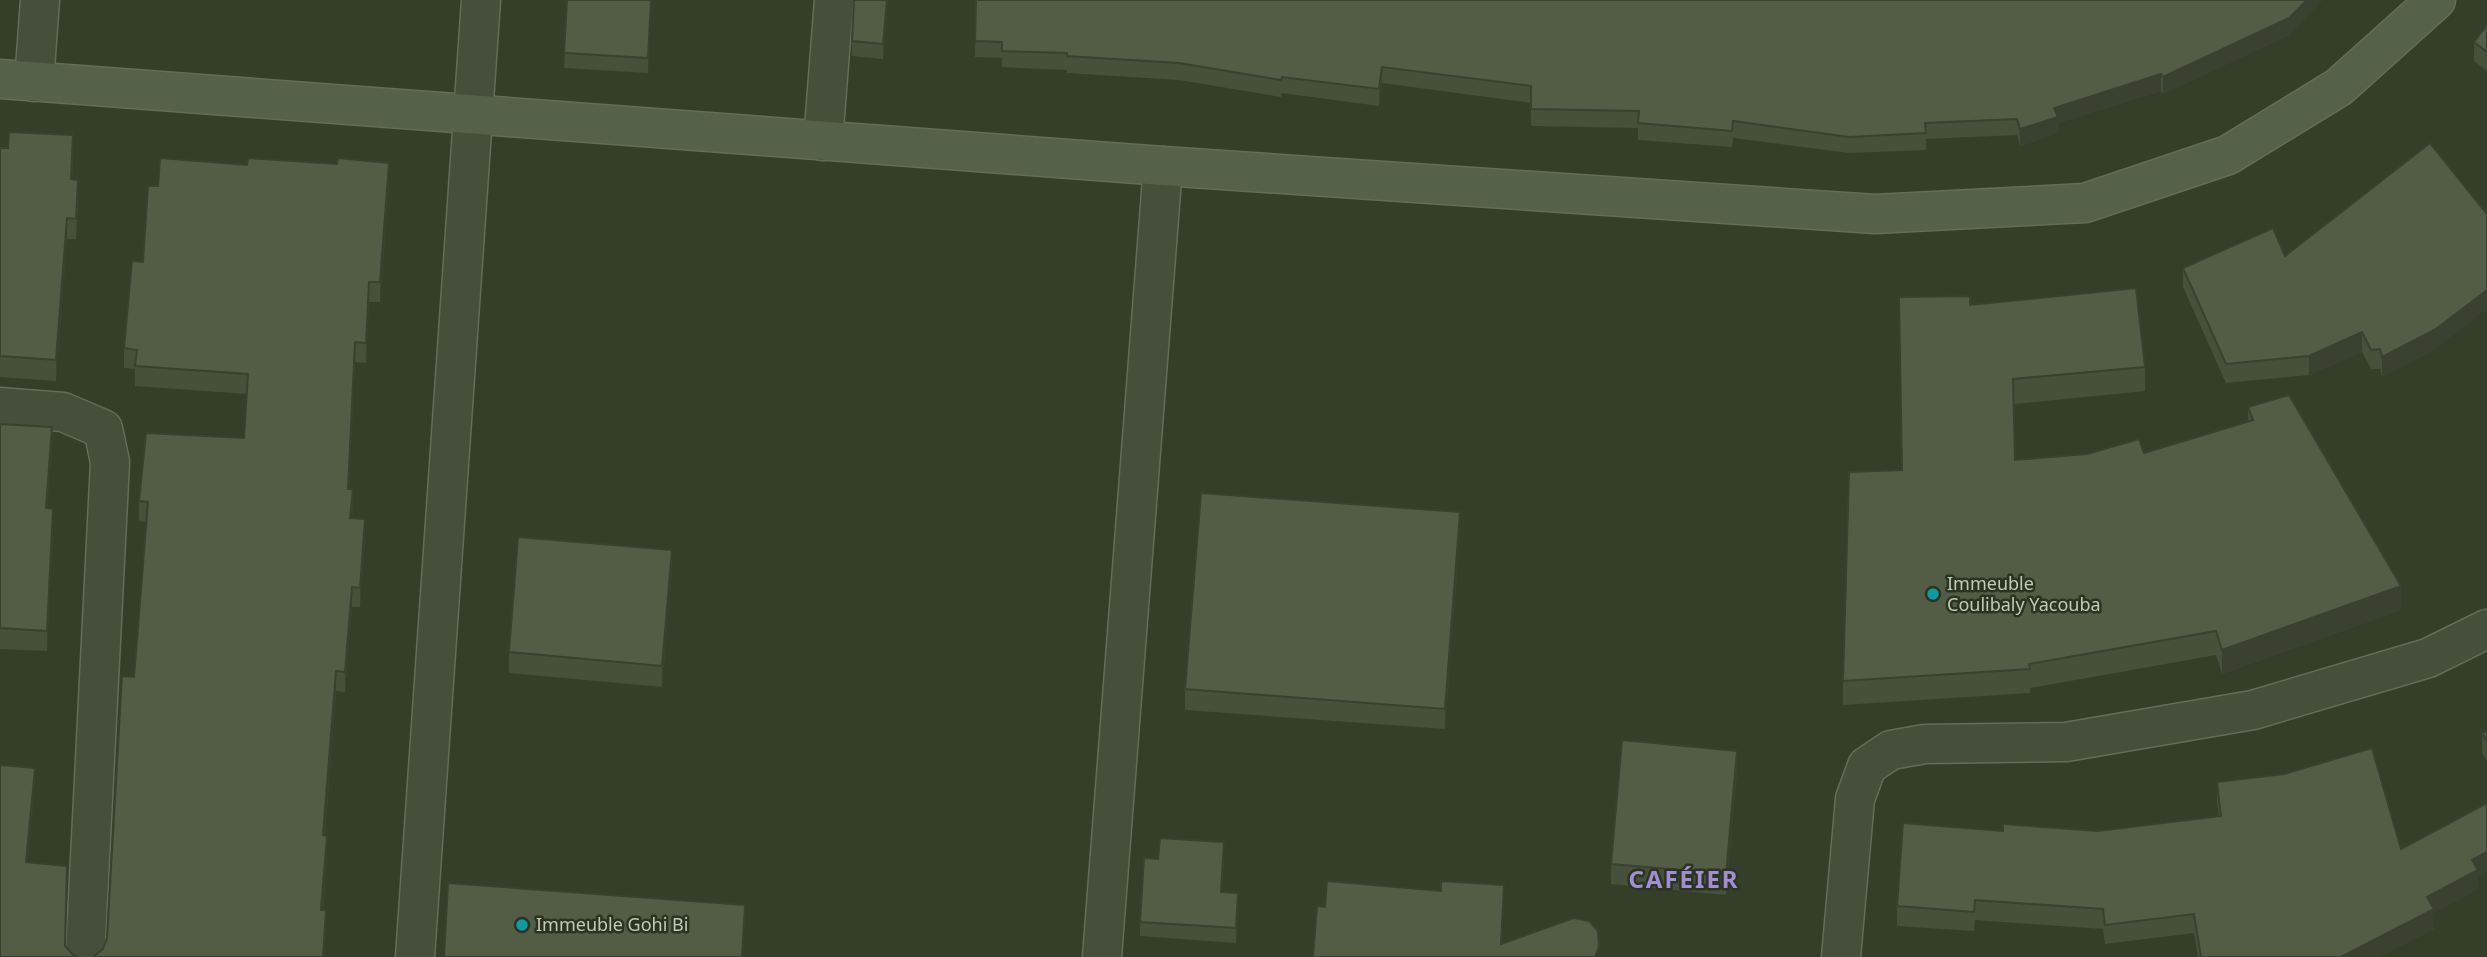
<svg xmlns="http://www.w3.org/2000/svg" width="2487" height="957" font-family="'Noto Sans',sans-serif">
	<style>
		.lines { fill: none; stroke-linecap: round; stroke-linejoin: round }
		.street-casing { stroke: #646c5a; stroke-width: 41 }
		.secondary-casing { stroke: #646c5a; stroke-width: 41 }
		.street { stroke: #464e3c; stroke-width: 38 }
		.secondary { stroke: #56614b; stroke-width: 38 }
		.wall { fill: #47503b }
		.shaded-wall { fill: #3a4130 }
		.building { fill: #535d45; stroke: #3a4130; stroke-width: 2 }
		.culture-dot { fill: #0f9aa8; stroke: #2b3321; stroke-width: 2.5 }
		.labels { text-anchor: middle; stroke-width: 5; stroke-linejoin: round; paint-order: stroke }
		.poi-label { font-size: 18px; fill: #c1c9b9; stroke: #2b3321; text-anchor: start }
		.district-label { font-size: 24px; font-weight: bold; letter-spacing: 2px; fill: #a38ed5; stroke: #2b3321 }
	</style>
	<rect width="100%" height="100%" fill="#353e28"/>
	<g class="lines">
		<defs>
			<g id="street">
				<path d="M34 82 40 0"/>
				<path d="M823 141 834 0"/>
				<path d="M0 407 63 412 103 429 110 462 85 957"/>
				<path d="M415 957 481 0"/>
				<path d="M1102 957 1163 166"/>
				<path d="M1841 957 1855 799 1867 766 1891 750 1925 744 2066 742 2253 710 2428 658 2487 629"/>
			</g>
			<path id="secondary" d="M0 79 1163 166 1875 214 2085 203 2228 155 2339 87 2436 0"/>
		</defs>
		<use href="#street" class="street-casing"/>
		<use href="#secondary" class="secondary-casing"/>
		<use href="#street" class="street"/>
		<use href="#secondary" class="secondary"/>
	</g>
	<g class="wall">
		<path d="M564 0H651L648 73 564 68 567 1Z"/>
		<path d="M888 0 883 59 852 56V41Z"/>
		<path d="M976 0 2289 35 2163 94 2161 91 2058 123V133L2020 146 2017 135 1926 139V150L1849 153 1733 138 1732 147 1638 140V128L1531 126V103L1382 83 1379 106 1282 93 1281 97 1179 80 1067 73V70L1002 67V58L975 57Z"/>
		<path d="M2487 25V71L2474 61V42Z"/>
		<path d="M0 148 73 155 72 179 78 201 76 239H67L56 381 0 377Z"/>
		<path d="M389 183 380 302H369L366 363 355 362 349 489 353 509 352 518 365 539 360 607H352L345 692 336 691 325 835 327 856 323 910 326 930 94 957 103 949 107 938 134 677 147 522 139 521V501L244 438 247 394 135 386V369L124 368V348L143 262Z"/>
		<path d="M2285 256 2436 349 2382 377 2380 369H2371L2362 352 2309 375 2226 383 2183 287V268Z"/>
		<path d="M1970 305 2145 367V391L2014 404 2015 460 2144 453 2248 422V407L2401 610 2222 674 2216 655 2030 688V693L1843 705V681Z"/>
		<path d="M0 424 52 448 47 508 53 529 47 651 0 649Z"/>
		<path d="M1460 533 1445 729 1185 710V689Z"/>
		<path d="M672 571 662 687 509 673V652Z"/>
		<path d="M2487 731V761L2482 753V733Z"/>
		<path d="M1737 771 1726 895 1611 884V864Z"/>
		<path d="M2217 782 2478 876V889L2434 913V929L2378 957H2198L2194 933 2105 944 2103 929 1975 920 1974 931 1897 926V906L2003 831H2098L2219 816 2217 801Z"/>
		<path d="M1224 857 1222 892 1238 908 1236 943 1140 936V922L1158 859Z"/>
	</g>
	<g class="shaded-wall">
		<path d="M651 0V14L648 73V58Z"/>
		<path d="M887 0H888L883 59V44Z"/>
		<path d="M2307 0H2323L2289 35 2163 94V77Z"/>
		<path d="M1382 67V83L1379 106V89Z"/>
		<path d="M2161 74V91L2058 123V133L2020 146V129L2054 108Z"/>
		<path d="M389 163V183L380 302V282Z"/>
		<path d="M67 218V239L56 381V360Z"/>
		<path d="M369 282V302L366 363V343Z"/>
		<path d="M2487 290V309L2436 349 2382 377V357Z"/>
		<path d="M2362 332V352L2309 375V356Z"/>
		<path d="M355 342V362L348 509V489Z"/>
		<path d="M52 427V448L46 529V508Z"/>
		<path d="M353 489V509L350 538V518Z"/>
		<path d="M53 509V529L47 651V631Z"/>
		<path d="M1460 512V533L1445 729V709Z"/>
		<path d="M365 519V539L360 607V588Z"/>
		<path d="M672 550V571L662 687V666Z"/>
		<path d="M2401 586V610L2222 674V650Z"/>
		<path d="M352 587V607L345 692V672Z"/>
		<path d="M336 671V691L323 855V835Z"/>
		<path d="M1737 751V771L1726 895V874Z"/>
		<path d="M35 768V788L26 882V862Z"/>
		<path d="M327 836V856L321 930V910Z"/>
		<path d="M2487 852V871L2478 876V889L2434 913V929L2378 957H2341L2427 897 2472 860Z"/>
		<path d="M1504 885V908L1501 957Z"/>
		<path d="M1238 893V908L1236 943V928Z"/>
		<path d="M745 905 744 957H742Z"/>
		<path d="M326 910V930L325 957H323Z"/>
	</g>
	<g class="building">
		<path d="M567 0H651L648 58 564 53Z"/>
		<path d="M854 0H887L883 44 852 41Z"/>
		<path d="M976 0H2307L2289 18 2163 77 2161 74 2054 108 2058 117 2020 129 2017 119 1925 123 1926 133 1849 137 1733 121 1732 131 1638 123 1639 111 1531 109V86L1382 67 1379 89 1282 77 1281 80 1179 63 1067 56V53L1002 51V42L975 41Z"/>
		<path d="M2487 25V52L2474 42Z"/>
		<path d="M9 132 73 135 71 179 78 180 76 219 67 218 56 360 0 356V148H8Z"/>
		<path d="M2430 143 2487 214V290L2436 329 2382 357 2380 349 2371 350 2362 332 2309 356 2226 364 2183 268 2273 228 2285 256Z"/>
		<path d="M160 158 247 165 248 158 337 164 338 158 389 163 380 282H369L366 343 355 342 348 489H353L350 518 365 519 360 588 352 587 345 672 336 671 323 835 327 836 321 910H326L323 957H93L103 949 107 938 122 676 134 677 148 502 139 501 146 433 244 438 248 374 135 366 137 350 124 348 132 261 143 262 148 186H158Z"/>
		<path d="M2136 288 2145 367 2013 379 2015 460 2087 454 2139 439 2144 453 2253 420 2248 407 2289 395 2401 586 2222 650 2216 631 2029 664 2030 669 1843 681 1849 472 1902 470 1899 297 1970 296V305Z"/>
		<path d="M0 424 52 427 46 508 53 509 47 631 0 628Z"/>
		<path d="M1201 493 1460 512 1445 709 1185 689Z"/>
		<path d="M518 537 672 550 662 666 509 652Z"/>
		<path d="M2487 731V741L2482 733Z"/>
		<path d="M1622 740 1737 751 1726 874 1611 864Z"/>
		<path d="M2372 748 2401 849 2487 803V852L2472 860 2478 870 2427 897 2434 909 2341 957H2201L2194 914 2105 925 2103 909 1975 900 1974 912 1897 906 1903 823 2003 831V824L2098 831 2221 816 2217 782 2284 774Z"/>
		<path d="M0 765 35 768 26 862 67 866 65 946 73 955 78 957H0Z"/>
		<path d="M1160 838 1224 842 1221 892 1238 893 1236 928 1140 922 1144 858 1158 859Z"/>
		<path d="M1327 881 1441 891V881L1504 885 1501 944 1574 918 1589 921 1598 931 1599 946 1595 957H1313L1317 906 1325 907Z"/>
		<path d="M448 883 745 905 742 957H444Z"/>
	</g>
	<g class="culture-dot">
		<circle cx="1933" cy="594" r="7"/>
		<circle cx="522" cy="925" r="7"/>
	</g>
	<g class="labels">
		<g class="poi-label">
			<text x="1947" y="590">Immeuble<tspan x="1947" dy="21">Coulibaly Yacouba</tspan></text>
			<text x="536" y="931">Immeuble Gohi Bi</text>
		</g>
		<g class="district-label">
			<text x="1684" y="888">CAFÉIER</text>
		</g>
	</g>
</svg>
